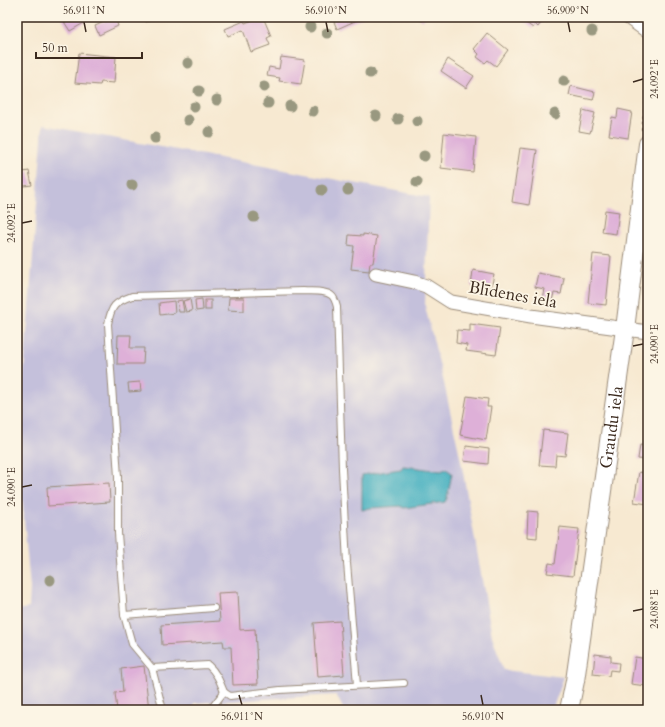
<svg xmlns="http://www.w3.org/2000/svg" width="665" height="727" font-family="Cardo,serif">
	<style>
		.industrial { fill: #c4c0db }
		.water { fill: #42afc0; stroke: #3e6c6f }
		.building { fill: #deb0d8 }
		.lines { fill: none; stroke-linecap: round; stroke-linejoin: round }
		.service-casing { stroke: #998a78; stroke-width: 8 }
		.minor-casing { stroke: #998a78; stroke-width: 15 }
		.secondary-casing { stroke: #998a78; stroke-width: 20 }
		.path { stroke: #998a78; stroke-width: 2.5; stroke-dasharray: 3 3; stroke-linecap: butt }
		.service { stroke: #fff; stroke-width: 6 }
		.minor { stroke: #fff; stroke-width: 13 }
		.secondary { stroke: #fff; stroke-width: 18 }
		.tree { fill: #999880 }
		.ticks { fill: none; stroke: #3b2a1e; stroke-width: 1.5 }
		.labels { text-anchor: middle; stroke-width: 3.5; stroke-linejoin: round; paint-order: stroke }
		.street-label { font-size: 17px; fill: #3b2a1e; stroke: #fcf5e5 }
		.neatline { fill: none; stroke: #3b2a1e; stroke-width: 1.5 }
		.ticks-label { font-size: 10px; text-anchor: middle; fill: #3b2a1e }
	</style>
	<rect width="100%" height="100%" fill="#fcf5e5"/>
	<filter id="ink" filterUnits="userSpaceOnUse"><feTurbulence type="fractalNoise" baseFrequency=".025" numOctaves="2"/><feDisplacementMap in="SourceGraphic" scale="8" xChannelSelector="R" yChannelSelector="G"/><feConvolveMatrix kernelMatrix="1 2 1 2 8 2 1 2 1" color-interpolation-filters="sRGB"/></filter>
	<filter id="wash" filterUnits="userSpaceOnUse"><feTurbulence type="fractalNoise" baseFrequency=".012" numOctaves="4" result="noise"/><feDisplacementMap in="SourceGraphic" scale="16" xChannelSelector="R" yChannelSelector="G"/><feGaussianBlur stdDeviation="0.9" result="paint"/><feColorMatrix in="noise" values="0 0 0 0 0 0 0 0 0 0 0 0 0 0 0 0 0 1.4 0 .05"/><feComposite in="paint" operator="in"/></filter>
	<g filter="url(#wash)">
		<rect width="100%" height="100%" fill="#f7e9d1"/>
		<path class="industrial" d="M43 125 429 197 425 306 444 383 461 461 492 636 504 670 564 677 552 710H344L336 695 194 703V710H17V610L29 608 30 588 18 450Z"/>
		<path class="water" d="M403 466 441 471 446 469 452 473 447 498 445 502 404 508 401 506 370 508 362 510V475L401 469Z"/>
		<g id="blocks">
			<g class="building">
				<path d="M61 17H87L89 20 70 31Z"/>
				<path d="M115 17 118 26 99 35 95 26Z"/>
				<path d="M144 17H161L146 22Z"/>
				<path d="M261 17H263L271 36 267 38 270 45 251 52 243 30 228 36 225 29 244 21 245 23Z"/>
				<path d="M332 17H364L337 29Z"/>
				<path d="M418 17H425L422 21Z"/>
				<path d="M518 17H545L538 27 535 24 533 28Z"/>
				<path d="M487 33 508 50 496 66 488 60 485 63 477 57 479 54 474 49Z"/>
				<path d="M79 53 116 57 114 83 101 82 100 85 75 83Z"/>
				<path d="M281 57 305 60 301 84 279 81 280 78 267 76 269 67 279 69Z"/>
				<path d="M448 59 474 76 466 88 441 71Z"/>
				<path d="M571 86 595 92 593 100 569 95Z"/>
				<path d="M618 109 632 112 628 138 609 135 612 117 617 118Z"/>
				<path d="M583 110 595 113 590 133 579 131Z"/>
				<path d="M444 133 476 137 473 172 441 168Z"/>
				<path d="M520 148 537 150 529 205 512 202Z"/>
				<path d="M29 171 32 185 17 187V173Z"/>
				<path d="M605 210 619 212 616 234 602 232Z"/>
				<path d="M363 234 377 236 373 263H370L369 271 351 269 354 246 348 245 349 235 363 236Z"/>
				<path d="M593 254 611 256 606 305 588 303Z"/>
				<path d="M473 270 494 274 491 289 471 286Z"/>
				<path d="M538 273 564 278 561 294 554 293 552 301 542 299 544 289 535 287Z"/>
				<path d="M229 298H244V311L228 310Z"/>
				<path d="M190 299 192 311 186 312 183 301Z"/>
				<path d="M202 299 203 310 196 311 195 300Z"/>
				<path d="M182 300 184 312H179L177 301Z"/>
				<rect x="205" y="300" width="6" height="10"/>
				<path d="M174 301 175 313 160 315 159 303Z"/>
				<path d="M470 324 500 328 496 355 466 351 467 345 456 343 457 330 470 331Z"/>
				<path d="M118 335H131L130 348H144L143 364H117Z"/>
				<path d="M140 382 141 391 129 392 128 383Z"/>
				<path d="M467 396 488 399 487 407H491L486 440 460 435Z"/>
				<path d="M543 430 568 433 565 456 556 455 555 466 539 465Z"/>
				<path d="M640 445 648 446V460L638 459Z"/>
				<path d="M466 446 489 449 488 464 464 461Z"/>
				<path d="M639 472 648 474V504L634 502Z"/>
				<path d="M109 483 110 502 48 506 47 487Z"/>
				<path d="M528 511 538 512 537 538 527 537Z"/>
				<path d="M560 527 579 529 573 576 547 573 549 563 555 564Z"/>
				<path d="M238 592 240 630 255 629 258 684 233 685 231 647H224L223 641 162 645 161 625 220 621 218 593Z"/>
				<path d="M340 621 344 675 318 677 314 623Z"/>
				<path d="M595 654 611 656V662L619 663 618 671 610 670 609 676 593 674Z"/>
				<path d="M635 657 648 659 646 686 631 684Z"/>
				<path d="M144 666 149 710H117L115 693 123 692 121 669Z"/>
			</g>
		</g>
	</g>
	<g filter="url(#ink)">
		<use href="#blocks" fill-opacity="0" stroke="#998a78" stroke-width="1"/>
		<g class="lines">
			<defs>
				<g id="service">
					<path d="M124 615 214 608"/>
					<path d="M152 668 208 665C217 673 220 682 224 692"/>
					<path d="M163 710 152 668 132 644 124 615 118 533V477L108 324C111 306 115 302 132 296L303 291C311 292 324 290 331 295 334 297 336 303 337 307L342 469 347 563 357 685"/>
					<path d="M210 710 224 692 230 696 280 690 404 683"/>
				</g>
				<g id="minor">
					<path d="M627 17 648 32"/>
					<path d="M376 274 414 282 426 286 451 302 531 316 648 332"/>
				</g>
				<g id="secondary">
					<path id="s1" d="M569 710 575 681 625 329 648 144"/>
				</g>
			</defs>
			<use href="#service" class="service-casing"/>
			<use href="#minor" class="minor-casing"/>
			<use href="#secondary" class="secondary-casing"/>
			<path class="path" d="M642 130 648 85"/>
			<use href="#service" class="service"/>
			<use href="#minor" class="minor"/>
			<use href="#secondary" class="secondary"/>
		</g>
		<g class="tree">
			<circle cx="310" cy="27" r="5.5"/>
			<circle cx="592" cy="31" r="5.5"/>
			<circle cx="327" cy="33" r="5.5"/>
			<circle cx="188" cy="63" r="5.5"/>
			<circle cx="370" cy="73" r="5.5"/>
			<circle cx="564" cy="81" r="5.5"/>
			<circle cx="264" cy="87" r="5.5"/>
			<circle cx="199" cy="91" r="5.5"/>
			<circle cx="217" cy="100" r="5.5"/>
			<circle cx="268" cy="103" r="5.5"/>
			<circle cx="290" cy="106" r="5.5"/>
			<circle cx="194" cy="107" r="5.5"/>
			<circle cx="313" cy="111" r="5.5"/>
			<circle cx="555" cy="114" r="5.5"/>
			<circle cx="376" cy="116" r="5.5"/>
			<circle cx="398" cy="119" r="5.5"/>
			<circle cx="188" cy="120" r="5.5"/>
			<circle cx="417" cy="121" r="5.5"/>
			<circle cx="209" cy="132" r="5.5"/>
			<circle cx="155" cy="138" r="5.5"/>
			<circle cx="424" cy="156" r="5.5"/>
			<circle cx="417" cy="182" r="5.5"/>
			<circle cx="132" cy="185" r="5.5"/>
			<circle cx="322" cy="190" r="5.5"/>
			<circle cx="348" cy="190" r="5.5"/>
			<circle cx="254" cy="217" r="5.5"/>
			<circle cx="50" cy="580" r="5.5"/>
		</g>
	</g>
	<path class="ticks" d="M84 22 86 32M326 22 328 32M568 22 570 32M633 82 643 79M22 223 32 221M633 346 643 344M22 487 32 485M633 611 643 609M239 695 242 705M481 695 483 705"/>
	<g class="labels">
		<g class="street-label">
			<text transform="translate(513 294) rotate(10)" y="6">Blīdenes iela</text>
			<text dy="6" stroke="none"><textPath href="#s1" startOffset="286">Graudu iela</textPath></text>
		</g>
	</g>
	<rect width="665" height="727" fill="none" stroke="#fcf5e5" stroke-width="44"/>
	<path d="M36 52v6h106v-6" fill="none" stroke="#3b2a1e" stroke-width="2"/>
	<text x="42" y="52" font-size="12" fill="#3b2a1e" stroke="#fcf5e5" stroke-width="3" paint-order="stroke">50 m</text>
	<rect x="22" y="22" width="621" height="683" class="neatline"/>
	<g class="ticks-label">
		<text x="84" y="14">56.911°N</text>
		<text x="326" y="14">56.910°N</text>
		<text x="568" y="14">56.909°N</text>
		<text transform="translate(654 79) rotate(-90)" y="4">24.092°E</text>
		<text transform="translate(11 223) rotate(-90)" y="4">24.092°E</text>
		<text transform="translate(654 344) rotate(-90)" y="4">24.090°E</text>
		<text transform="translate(11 487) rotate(-90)" y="4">24.090°E</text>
		<text transform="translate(654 609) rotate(-90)" y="4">24.088°E</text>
		<text x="242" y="720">56.911°N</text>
		<text x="483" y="720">56.910°N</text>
	</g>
</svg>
